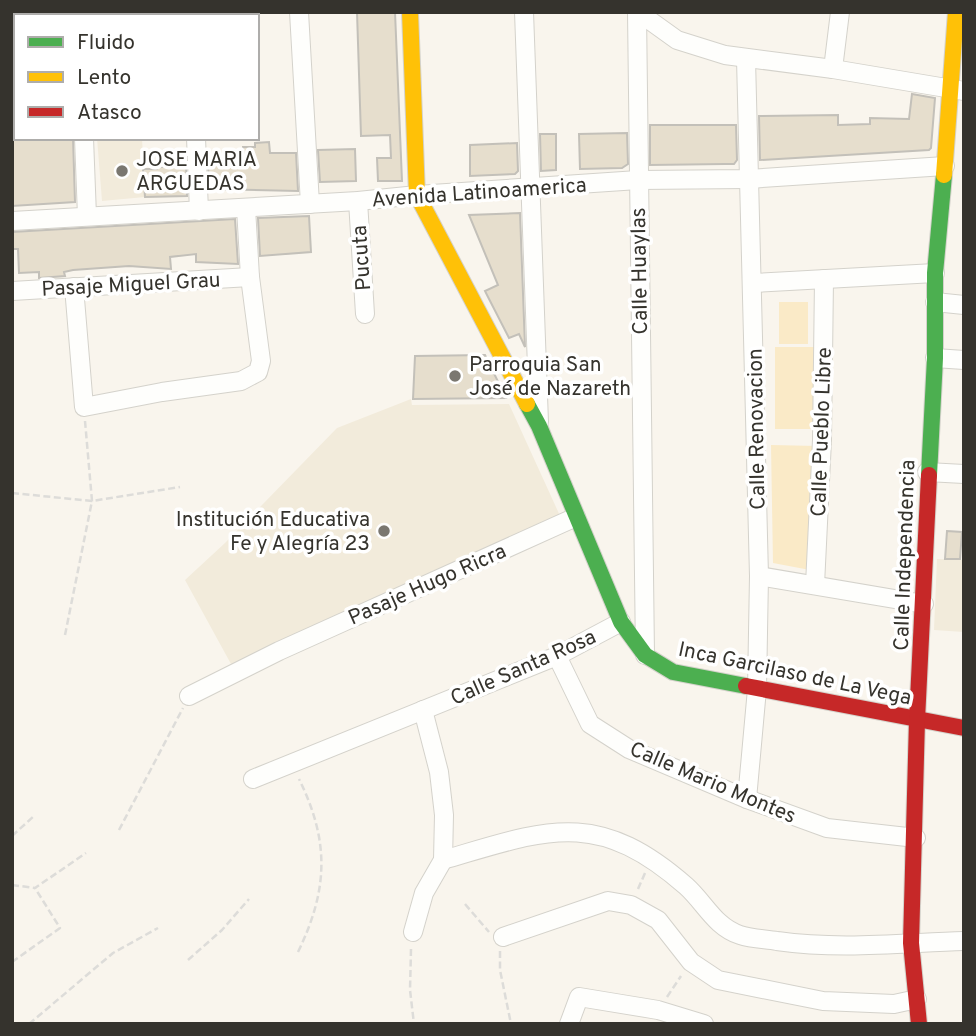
<svg xmlns="http://www.w3.org/2000/svg" width="976" height="1036" font-family="Overpass,sans-serif">
	<style>
		.built { fill: #f2ebdb }
		.green { fill: #faeac7 }
		.building { fill: #e6decd; stroke: #c3c0b9; stroke-width: 2 }
		.lines { fill: none; stroke-linecap: round; stroke-linejoin: round }
		.street-casing { stroke: #d4d2cb; stroke-width: 20 }
		.fast-casing { stroke: #d4d2cb; stroke-width: 18 }
		.slow-casing { stroke: #d4d2cb; stroke-width: 18 }
		.jam-casing { stroke: #d4d2cb; stroke-width: 18 }
		.path { stroke: #dddcd9; stroke-width: 2.5; stroke-dasharray: 7 3.5; stroke-linecap: butt }
		.street { stroke: #fefefc; stroke-width: 18 }
		.fast { stroke: #4caf50; stroke-width: 16 }
		.slow { stroke: #ffc107; stroke-width: 16 }
		.jam { stroke: #c62828; stroke-width: 16 }
		.poi-dot { fill: #7a7770; stroke: #fff; stroke-width: 2.5 }
		.labels { text-anchor: middle; stroke-width: 7; stroke-linejoin: round; paint-order: stroke }
		.poi-label { font-size: 21px; fill: #35332d; stroke: #fff; text-anchor: start }
		.street-label { font-size: 21px; fill: #35332d; stroke: #fff }
	</style>
	<rect width="100%" height="100%" fill="#f9f5ed"/>
	<g class="built">
		<path d="M97 138H142L145 197 102 201Z"/>
		<path d="M411 399 412 405 509 404 561 518 231 664 185 580 225 543 337 428Z"/>
		<path d="M937 559 964 560V632L934 630Z"/>
	</g>
	<g class="green">
		<rect x="779" y="302" width="29" height="42"/>
		<rect x="775" y="347" width="39" height="82"/>
		<path d="M771 445 818 446 810 570 773 563Z"/>
	</g>
	<g class="building">
		<path d="M357 12H395L402 181H378L377 158H391L390 135 361 136Z"/>
		<path d="M912 94 935 98 931 148 929 150 760 160 759 116 838 115V125L870 124V118L909 119Z"/>
		<path d="M650 125H736L737 160 734 164H725L650 165Z"/>
		<path d="M627 133 628 164 622 168 580 169 579 134Z"/>
		<path d="M540 134H556V170L541 171Z"/>
		<path d="M12 138H73L75 202 12 206Z"/>
		<path d="M269 142 270 153H296L298 191 209 189 208 161 243 159V147H255V143Z"/>
		<path d="M517 143 518 171 515 174 470 176V145Z"/>
		<path d="M355 149 356 181 320 182 318 150Z"/>
		<path d="M168 164H186L187 196 145 197 143 169H157V167H169Z"/>
		<path d="M520 213 525 347 519 334 509 338 487 295 485 291 498 285 469 215Z"/>
		<path d="M309 216 311 252 260 256 258 218Z"/>
		<path d="M235 219 238 264 196 262V254L170 257 171 269 129 266 73 270 64 272 65 276 39 278V272L19 273 18 249H12V232Z"/>
		<path d="M485 355 506 398 413 399 415 356Z"/>
		<path d="M947 531 962 532 960 559H945Z"/>
	</g>
	<g class="lines">
		<defs>
			<g id="street">
				<path d="M77 12 78 16"/>
				<path d="M190 12V16"/>
				<path d="M299 12 310 204"/>
				<path d="M524 12 539 422"/>
				<path d="M637 12 645 655"/>
				<path d="M638 12 677 40 725 55 833 69 964 91"/>
				<path d="M746 59 759 576 757 689 747 799"/>
				<path d="M833 69 840 12"/>
				<path d="M84 138 87 216"/>
				<path d="M196 138 199 211"/>
				<path d="M358 201 365 314"/>
				<path d="M12 221 358 201 417 195 638 180 748 179 945 166"/>
				<path d="M753 283 935 273"/>
				<path d="M74 287 84 407 162 392 241 381 258 372 261 361 250 277 246 208"/>
				<path d="M12 291 250 277"/>
				<path d="M935 302 964 305"/>
				<path d="M935 358 964 360"/>
				<path d="M927 472 964 474"/>
				<path d="M759 576 924 604"/>
				<path d="M815 585 822 440 824 279"/>
				<path d="M557 656 590 724 629 749 747 799 827 828 916 838"/>
				<path d="M189 696 279 651 576 517"/>
				<path d="M253 779 557 656 621 622"/>
				<path d="M443 860C546 830 596 807 686 886 705 903 715 927 740 935 752 939 765 939 777 941 840 950 901 943 964 941"/>
				<path d="M413 932 424 893 443 860 444 815 439 772 423 710"/>
				<path d="M503 937 608 901 631 905 658 920 691 962 718 980 823 1001 894 1004 917 999"/>
				<path d="M569 1024 579 997 658 1010 704 1024"/>
			</g>
			<g id="fast">
				<path d="M527 404 539 426 621 622 645 655 673 672 746 686"/>
				<path d="M929 475 935 358V273L944 175"/>
			</g>
			<g id="slow">
				<path d="M410 12 417 195 527 404"/>
				<path d="M944 175 956 12"/>
			</g>
			<g id="jam">
				<path d="M746 686 964 728"/>
				<path d="M919 1024 911 943 917 720 929 475"/>
			</g>
		</defs>
		<use href="#street" class="street-casing"/>
		<use href="#fast" class="fast-casing"/>
		<use href="#slow" class="slow-casing"/>
		<use href="#jam" class="jam-casing"/>
		<g class="path">
			<path d="M12 493 92 501 180 487"/>
			<path d="M65 635 92 501 85 421"/>
			<path d="M119 830 183 708"/>
			<path d="M12 836 34 816"/>
			<path d="M12 885 35 888 86 853"/>
			<path d="M638 889 645 873"/>
			<path d="M465 904 489 932"/>
			<path d="M411 949 410 990 414 1024"/>
			<path d="M500 951V970L511 1024"/>
			<path d="M298 952C328 890 330 842 299 779"/>
			<path d="M188 960 222 930 249 899"/>
			<path d="M12 962 60 928 35 888"/>
			<path d="M667 997 681 976"/>
			<path d="M29 1024 113 953 158 928"/>
		</g>
		<use href="#street" class="street"/>
		<use href="#fast" class="fast"/>
		<use href="#slow" class="slow"/>
		<use href="#jam" class="jam"/>
	</g>
	<g class="poi-dot">
		<circle cx="122" cy="171" r="7"/>
		<circle cx="455" cy="376" r="7"/>
		<circle cx="384" cy="531" r="7"/>
	</g>
	<g class="labels">
		<g class="poi-label">
			<text x="136" y="166">JOSE MARIA<tspan x="136" dy="24">ARGUEDAS</tspan></text>
			<text x="469" y="371">Parroquia San<tspan x="469" dy="24">José de Nazareth</tspan></text>
			<text x="370" y="526" text-anchor="end">Institución Educativa<tspan x="370" dy="24">Fe y Alegría 23</tspan></text>
		</g>
		<g class="street-label">
			<text transform="translate(479 192) rotate(-4)" y="7">Avenida Latinoamerica</text>
			<text transform="translate(361 258) rotate(-94)" y="7">Pucuta</text>
			<text transform="translate(639 271) rotate(-91)" y="7">Calle Huaylas</text>
			<text transform="translate(131 284) rotate(-3)" y="7">Pasaje Miguel Grau</text>
			<text transform="translate(756 429) rotate(-91)" y="7">Calle Renovacion</text>
			<text transform="translate(821 432) rotate(-88)" y="7">Calle Pueblo Libre</text>
			<text transform="translate(904 555) rotate(-88)" y="7">Calle Independencia</text>
			<text transform="translate(427 584) rotate(-24)" y="7">Pasaje Hugo Ricra</text>
			<text transform="translate(523 667) rotate(-24)" y="7">Calle Santa Rosa</text>
			<text transform="translate(795 673) rotate(12)" y="7">Inca Garcilaso de La Vega</text>
			<text transform="translate(713 782) rotate(23)" y="7">Calle Mario Montes</text>
		</g>
	</g>
	<rect width="976" height="1036" fill="none" stroke="#35332d" stroke-width="28"/>
	<rect x="14" y="14" width="245" height="126" fill="#ffffff" stroke="#aeadab" stroke-width="2"/>
	<rect x="28" y="37" width="35" height="10" fill="#4caf50" stroke="#aeadab" stroke-width="2"/>
	<text x="77" y="49" font-size="21" fill="#35332d">Fluido</text>
	<rect x="28" y="72" width="35" height="10" fill="#ffc107" stroke="#aeadab" stroke-width="2"/>
	<text x="77" y="84" font-size="21" fill="#35332d">Lento</text>
	<rect x="28" y="107" width="35" height="10" fill="#c62828" stroke="#aeadab" stroke-width="2"/>
	<text x="77" y="119" font-size="21" fill="#35332d">Atasco</text>
</svg>
